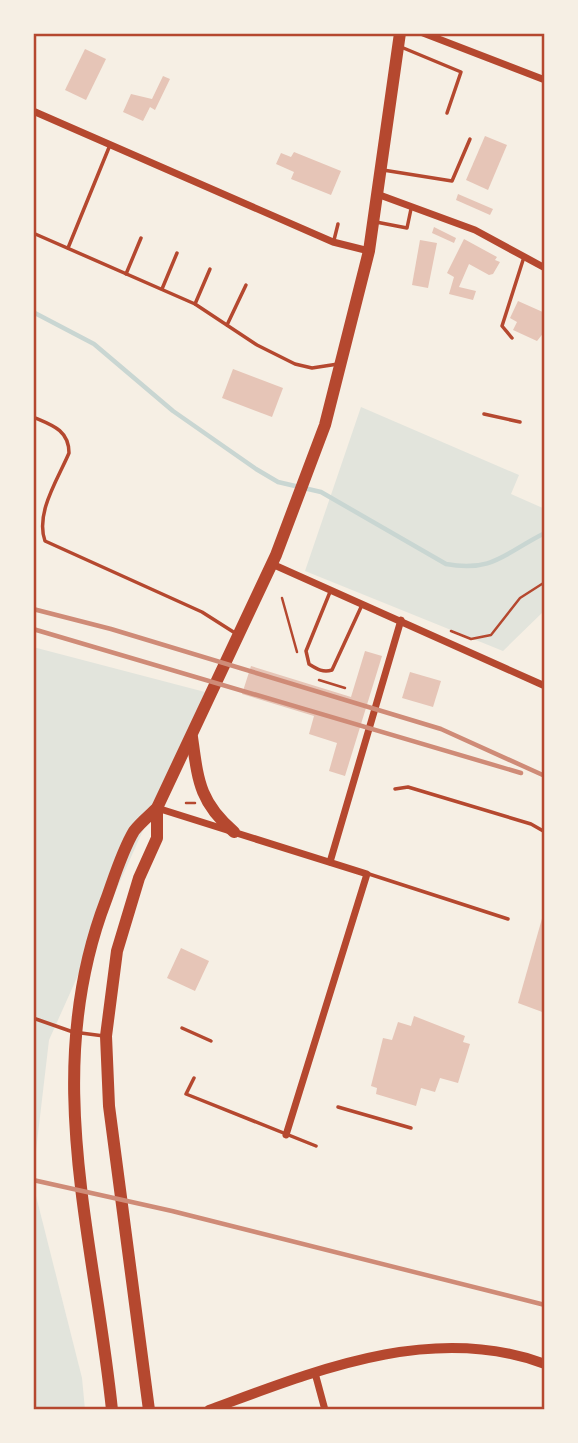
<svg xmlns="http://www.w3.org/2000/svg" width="578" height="1443" font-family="Lora,serif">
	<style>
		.green { fill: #e2e4dc }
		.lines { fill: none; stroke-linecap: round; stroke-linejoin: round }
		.stream { stroke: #c9d6d2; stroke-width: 4.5 }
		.building { fill: #e6c5b7 }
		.path { stroke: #b5482f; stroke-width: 2.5 }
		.service { stroke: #b5482f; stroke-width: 3.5 }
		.minor { stroke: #b5482f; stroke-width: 7 }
		.secondary { stroke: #b5482f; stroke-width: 10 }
		.primary { stroke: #b5482f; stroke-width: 12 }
		.rail { stroke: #cf8b77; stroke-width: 4.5 }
		.neatline { fill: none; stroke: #b5482f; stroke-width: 2.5 }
	</style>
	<rect width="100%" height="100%" fill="#f6efe4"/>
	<g class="green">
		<path d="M361 407 519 475 511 494 545 509V610L503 651 305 571Z"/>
		<path d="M33 647 205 692 49 1040 33 1176Z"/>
		<path d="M33 1184 82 1378 85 1410H33Z"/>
	</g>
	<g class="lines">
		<path class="stream" d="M33 312 94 344 173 411 256 469 278 482 321 492 446 564C493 573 506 552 545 533"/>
	</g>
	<g class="building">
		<path d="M85 49 106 59 86 100 65 90Z"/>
		<path d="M163 76 170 79 155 110 150 107 143 121 123 112 131 94 152 99Z"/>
		<path d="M485 136 507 145 488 190 466 180Z"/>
		<path d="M294 152 341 171 331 195 291 179 294 172 276 164 281 153 291 157Z"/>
		<path d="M458 194 493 209 490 215 456 200Z"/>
		<path d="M434 227 456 238 454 243 432 233Z"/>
		<path d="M464 239 497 257 495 260 500 262 493 274 489 275 469 264 459 287 476 291 473 300 449 294 454 277 447 273Z"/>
		<path d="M420 240 437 243 428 288 412 285Z"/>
		<path d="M518 301 545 313V331L537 341 513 330 517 322 510 318Z"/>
		<path d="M233 369 283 388 272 417 222 398Z"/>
		<path d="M365 651 382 656 345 776 329 771 337 743 309 734 314 716 242 694 251 666 351 697Z"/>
		<path d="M410 672 441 681 433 707 402 698Z"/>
		<path d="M545 908V1013L518 1003Z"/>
		<path d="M181 948 209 961 195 991 167 978Z"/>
		<path d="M414 1016 465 1036 463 1042 470 1044 458 1083 440 1078 435 1092 421 1088 416 1106 376 1094 377 1088 371 1086 383 1038 392 1040 398 1022 411 1026Z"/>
	</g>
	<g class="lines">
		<g class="path">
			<path d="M282 598 297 652"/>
			<path d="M451 631 471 639 491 635 520 598 545 582"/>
			<path d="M319 680 345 688"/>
			<path d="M186 803H195"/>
		</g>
		<g class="service">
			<path d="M401 47 461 72 447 113"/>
			<path d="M383 170 452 181 470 139"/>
			<path d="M376 222 407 228 411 209"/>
			<path d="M33 233 195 304 257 345 295 364 312 368 338 364"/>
			<path d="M334 240 338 224"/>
			<path d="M68 248 110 145"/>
			<path d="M126 274 141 238"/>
			<path d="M162 289 177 253"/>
			<path d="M195 304 210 269"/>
			<path d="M227 325 246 285"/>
			<path d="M512 338 502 326 524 257"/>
			<path d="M484 414 520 422"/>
			<path d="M33 417C52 425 69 430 69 453 58 479 35 513 45 541L202 612 235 633"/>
			<path d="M330 592 306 651 309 664C317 669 323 673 332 670L362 605"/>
			<path d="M395 789 408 787 531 824 545 832"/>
			<path d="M369 874 508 919"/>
			<path d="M33 1018 73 1032"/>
			<path d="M182 1028 211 1041"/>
			<path d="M81 1033 104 1036"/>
			<path d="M194 1078 186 1094 316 1146"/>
			<path d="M338 1107 411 1128"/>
		</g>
		<g class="minor">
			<path d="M423 33 545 80"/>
			<path d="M33 111 333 242 369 251"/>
			<path d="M377 194 475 230 545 268"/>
			<path d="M272 564 545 686"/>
			<path d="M157 808 367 874 286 1135"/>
			<path d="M330 862 401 620"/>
			<path d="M315 1373 325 1410"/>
		</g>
		<path class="secondary" d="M209 1410C315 1371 432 1322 545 1364"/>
		<g class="primary">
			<path d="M192 737C198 780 199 802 234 832"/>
			<path d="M112 1410C94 1235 40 1072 106 900 114 878 122 851 134 831 140 823 150 815 157 808L276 555 325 425 369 251 400 33"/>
			<path d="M149 1410 109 1106 106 1036 117 951 139 878 157 838V808"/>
		</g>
		<g class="rail">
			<path d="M33 609 111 629 441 729 545 776"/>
			<path d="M33 629 521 773"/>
			<path d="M33 1180 172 1211 545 1305"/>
		</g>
	</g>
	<rect width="578" height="1443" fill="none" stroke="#f6efe4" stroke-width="70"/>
	<rect x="35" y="35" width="508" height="1373" class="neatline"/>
</svg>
